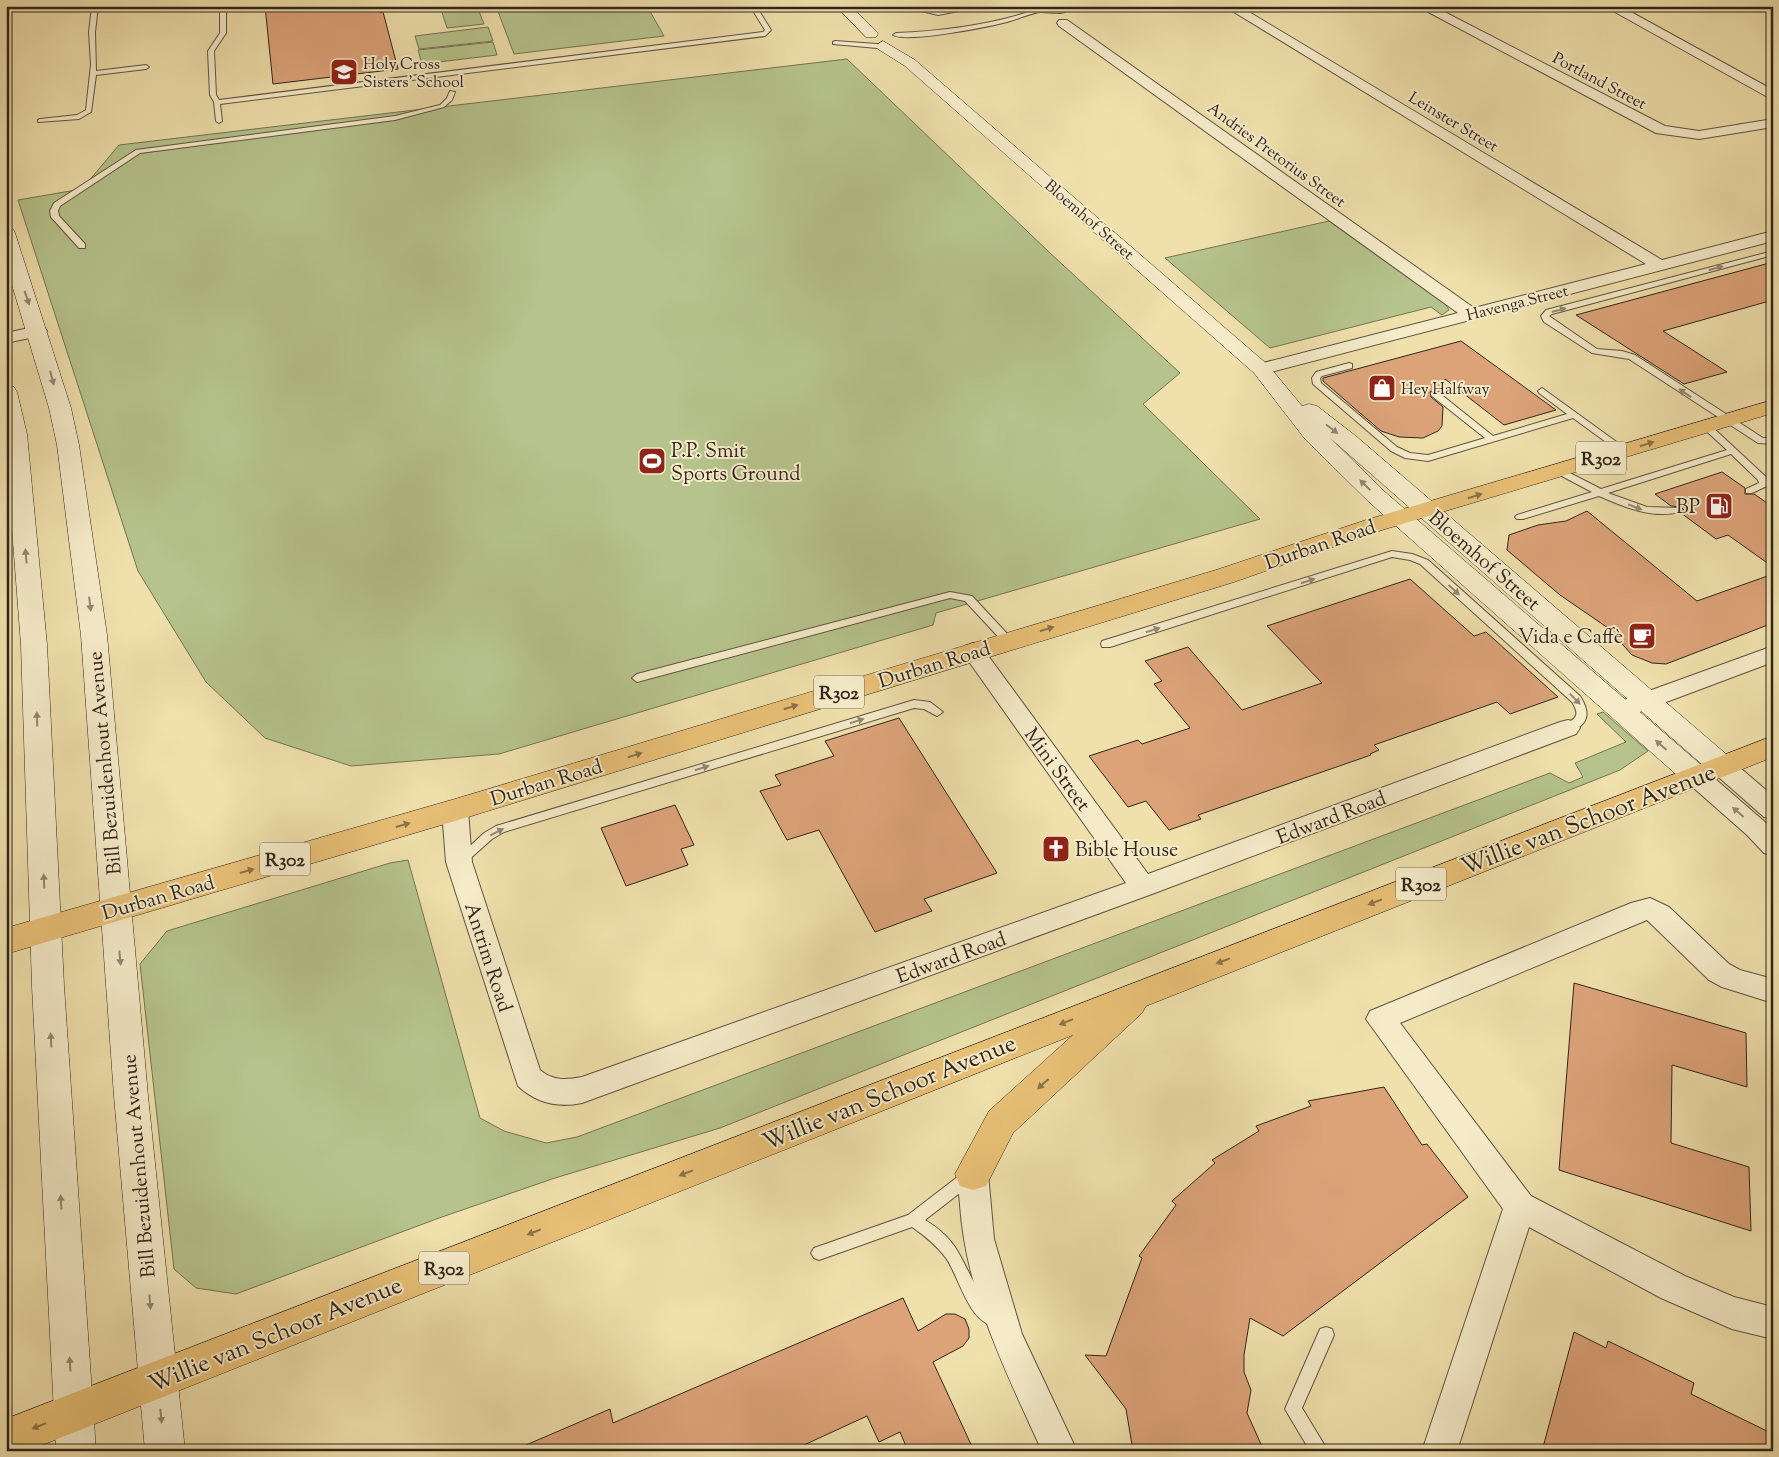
<svg xmlns="http://www.w3.org/2000/svg" width="1779" height="1457" font-family="'Sorts Mill Goudy',serif">
	<style>
		.green { fill: #b6c38c; stroke: #747454 }
		.building { fill: #dca379; stroke: #31251d }
		.lines { fill: none; stroke-linecap: round; stroke-linejoin: round }
		.lane-casing { stroke: #605441; stroke-width: 2 }
		.street-casing { stroke: #605441; stroke-width: 2 }
		.secondary-casing { stroke: #31251d; stroke-width: 1 }
		.primary-casing { stroke: #31251d; stroke-width: 1 }
		.lane { fill: #f5ebc9; fill-rule: evenodd }
		.street { fill: #f5ebc9; fill-rule: evenodd }
		.secondary { fill: #f5ebc9; fill-rule: evenodd }
		.primary { fill: #e8c076; fill-rule: evenodd }
		.oneway { fill: #938873 }
		.oneway2 { fill: #8c724a }
		.labels { text-anchor: middle; stroke-width: 4; stroke-linejoin: round; paint-order: stroke }
		.far-poi-label { font-size: 16px; fill: #31251d; stroke: #f5ebc9; text-anchor: start }
		.far-street-label { font-size: 16px; fill: #31251d; stroke: #f5ebc9 }
		.shield { fill: #f5ebc9; stroke: #6c6051; stroke-width: 1 }
		.shield-label { font-size: 19px; font-weight: bold; fill: #31251d }
		.poi-label { font-size: 20px; fill: #31251d; stroke: #f5ebc9; text-anchor: start }
		.street-label { font-size: 20px; fill: #31251d; stroke: #f5ebc9 }
		.near-street-label { font-size: 24px; fill: #31251d; stroke: #f5ebc9 }
	</style>
	<rect width="100%" height="100%" fill="#efe0ac"/>
	<filter id="stains"><feTurbulence type="fractalNoise" baseFrequency=".004" numOctaves="4"/><feColorMatrix values="0 0 0 0 .2 0 0 0 0 .09 0 0 0 0 .02 0 0 0 .5 -.17"/></filter>
	<radialGradient id="worn" r=".72"><stop offset=".6" stop-color="#630" stop-opacity="0"/><stop offset="1" stop-color="#630" stop-opacity=".3"/></radialGradient>
	<g class="green">
		<path d="M440 6H477L484 24 447 28Z"/>
		<path d="M496 6H647L664 36 514 54Z"/>
		<path d="M488 27 493 41 419 49 415 36Z"/>
		<path d="M493 42 497 55 422 64 418 50Z"/>
		<path d="M847 59 1050 253 1180 373 1143 404 1260 519 936 613 933 625 499 754 351 766 265 738 206 682 138 571 18 200 82 189 119 145Z"/>
		<path d="M1329 221 1446 305 1449 310 1442 315 1431 307 1270 348 1165 258Z"/>
		<path d="M1603 712 1648 751 1620 770 720 1128 555 1178 439 1218 236 1294 196 1288 174 1269 140 964 167 931 390 863 408 860 480 1118 504 1131 546 1143 577 1137 1550 773 1569 783 1583 777 1575 763 1626 742 1597 714Z"/>
	</g>
	<g class="building">
		<path d="M265 6H378L380 13 383 12 398 69 273 84Z"/>
		<path d="M1773 262V300L1663 331 1727 372 1684 384 1576 315Z"/>
		<path d="M1461 341 1556 410 1504 425 1445 379 1444 394 1438 390 1430 392 1431 397 1443 407 1442 426 1438 431 1423 438 1399 437 1381 431 1323 381V378Z"/>
		<path d="M1722 472 1745 488V494H1754L1773 507V567L1728 535 1716 539 1681 513 1684 510 1681 507 1671 506 1655 494Z"/>
		<path d="M1587 511 1697 601 1773 574V623L1666 664 1652 663 1632 655 1608 628 1560 595 1507 550 1509 535 1538 525 1566 521Z"/>
		<path d="M1410 579 1474 636 1486 632 1558 697 1510 714 1497 702 1374 745 1379 750 1370 754 1371 755 1198 815 1201 819 1169 830 1146 801 1128 807 1089 756 1138 740 1142 744 1190 728 1154 684 1162 681 1145 661 1188 647 1242 710 1322 683 1267 626Z"/>
		<path d="M899 718 997 873 924 899 932 911 875 932 819 830 787 840 760 791 781 785 775 775 834 756 825 741Z"/>
		<path d="M675 805 694 845 681 849 688 865 626 886 601 828Z"/>
		<path d="M1574 983 1746 1033 1747 1087 1672 1065 1671 1143 1749 1167 1751 1231 1559 1170Z"/>
		<path d="M1384 1087 1422 1145 1427 1144 1468 1197 1283 1336 1250 1318 1244 1355V1372L1251 1390 1247 1413 1264 1451H1133L1126 1409 1085 1355 1106 1356 1142 1258 1139 1256 1176 1205 1172 1201 1215 1163 1212 1160 1259 1131 1256 1126 1311 1106 1308 1101Z"/>
		<path d="M903 1298 918 1331 946 1314H955L965 1319 969 1329V1338L963 1346 933 1362 974 1451H908L900 1432 879 1442 867 1416 791 1451H512L610 1409 613 1423Z"/>
		<path d="M1574 1332 1606 1348 1608 1341 1694 1383 1691 1394 1773 1434V1451H1542Z"/>
	</g>
	<g class="lines">
		<defs>
			<g id="lane">
				<path d="M92 6H98L95 32 96 71 146 65 149 67 146 69 96 75 91 112 79 119 38 122V120L40 119 77 115 86 110 91 64 89 32Z"/>
				<path d="M227 6H234L226 12V33L214 51 216 95 219 100 763 32 765 30 750 6H756L771 30 765 36 220 104 222 121 219 123 216 121 214 102 210 95 208 51 220 33V11Z"/>
				<path d="M901 6C914 6 925 10 937 11 951 12 969 6 985 6L938 15Z"/>
				<path d="M1031 6C1039 6 1044 11 1052 11 1060 11 1065 6 1073 6 1063 17 1053 12 1041 12 1033 12 1016 20 1007 22 988 27 907 43 893 35L896 33C944 31 990 25 1035 10Z"/>
				<path d="M835 41 877 44 880 46 877 48 833 44V42Z"/>
				<path d="M450 91 455 92 452 100 444 107 395 120 140 153 60 206 58 211 59 216 85 244V248H79L51 217 50 211 54 203 136 150 395 116 440 105 447 98Z"/>
				<path d="M1773 251V255L1552 314 1549 316 1597 349 1622 351 1635 355 1763 438H1773V444L1758 443 1629 359 1592 353 1544 322 1541 316 1546 310Z"/>
				<path d="M1349 363 1352 364V368L1322 376 1320 378 1321 383 1397 447 1410 453 1428 455 1485 438 1432 396V392H1438L1493 436 1567 414 1539 393 1538 391 1542 388 1629 451 1627 453H1621L1573 418 1428 461 1405 458 1391 451 1313 384 1312 378 1316 372Z"/>
				<path d="M1706 423 1709 424 1766 477 1769 484 1767 486 1752 493H1746V489L1759 483 1758 480 1731 454 1608 493 1647 507 1680 508 1682 510 1680 512C1652 519 1624 507 1599 496L1523 519H1517L1515 517 1517 515 1592 492 1556 473V469H1562L1601 489 1727 450 1703 428V424Z"/>
				<path d="M1392 551 1412 554 1428 560 1580 696C1591 713 1589 726 1568 732L1564 731 1562 728C1571 718 1583 720 1572 702L1420 564 1410 560 1392 557 1110 647H1102L1101 644 1102 641Z"/>
				<path d="M950 592 972 596 1012 639 1013 641 1012 643H1004L965 601 950 598 637 682 632 678 637 674Z"/>
				<path d="M914 700 930 702 943 712 937 716 924 709 914 708 504 832 492 839 464 864H456L454 861 484 833 496 826Z"/>
				<path d="M969 1170 974 1172 976 1177 974 1182 925 1220C960 1241 960 1260 979 1291 985 1300 994 1307 998 1317L996 1322 990 1325C967 1316 959 1277 946 1258 936 1245 925 1236 912 1227L819 1260 814 1258 811 1253 814 1248 908 1215 964 1172Z"/>
				<path d="M1326 1327 1332 1329 1334 1335 1302 1408 1328 1451H1310L1285 1409 1320 1329Z"/>
			</g>
			<g id="street">
				<path d="M1224 6H1239L1662 260 1773 231V241L1267 373H1255L1252 369 1255 365 1458 313 1059 26 1057 23 1059 20H1067L1474 308 1646 264Z"/>
				<path d="M1417 6H1433L1665 126 1699 131 1773 119V127L1699 139 1656 133Z"/>
				<path d="M1604 6H1620L1773 90V100Z"/>
				<path d="M38 326 44 327 47 331 44 335 6 343V333Z"/>
				<path d="M973 643 981 646 1148 874 1560 722 1568 720 1576 722 1580 728 1576 734 1152 894 582 1103C558 1108 536 1103 518 1086L446 862 442 810 446 803 455 801 464 803 468 810 472 862 540 1070C553 1081 566 1080 582 1077L1126 883 965 656 962 651 965 646Z"/>
				<path d="M1773 646V662L1629 716 1621 718 1613 716 1609 710 1613 704Z"/>
				<path d="M1723 758 1732 761 1773 796V819L1764 817 1714 773 1711 767 1714 761Z"/>
				<path d="M1697 768 1706 771 1773 829V856L1764 853 1747 835 1688 783 1685 777 1688 771Z"/>
				<path d="M1650 898 1669 907 1729 964 1740 970 1773 979V1003L1722 987 1709 980 1647 920 1400 1023 1531 1196 1685 1276 1734 1297 1773 1307V1339L1732 1329 1661 1298 1529 1227 1457 1451H1422L1503 1209 1366 1019 1370 1011 1631 903Z"/>
				<path d="M973 1160 984 1164 988 1174 994 1239 1022 1334 1077 1451H1042C1006 1372 966 1293 960 1205 959 1191 956 1177 962 1164Z"/>
			</g>
			<g id="secondary">
				<path d="M836 6H851L876 31 878 34 876 37H866Z"/>
				<path d="M883 41 915 60 1268 365 1302 406 1309 404 1317 406 1357 437 1733 760 1737 767 1733 774 1723 777 1713 774 1329 437 1385 492 1707 770 1711 777 1707 784 1697 787 1687 784 1369 502 1305 439 1254 373 905 66 878 49 875 46Z"/>
				<path d="M6 228 13 229 15 233 71 408 79 445 107 635 148 1096 185 1451H145L114 1096 81 635 57 445 49 408 6 265Z"/>
				<path d="M6 386 14 387 17 392 27 434 47 645 64 986 96 1451H56L32 986 21 645 6 451Z"/>
			</g>
			<g id="primary">
				<path d="M1773 400V413L1382 530 1234 582 455 821 6 954V928L455 799 1216 570 1366 520Z"/>
				<path d="M1773 736V757L1146 1006 1142 1013 1013 1133 986 1186 973 1190 960 1186 955 1174 989 1111 1073 1035 27 1451H6V1419Z"/>
			</g>
		</defs>
		<use href="#lane" class="lane-casing"/>
		<use href="#street" class="street-casing"/>
		<use href="#secondary" class="secondary-casing"/>
		<use href="#primary" class="primary-casing"/>
		<use href="#lane" class="lane"/>
		<use href="#street" class="street"/>
		<use href="#secondary" class="secondary"/>
		<use href="#primary" class="primary"/>
	</g>
	<defs><path id="oneway-solid" d="M-6-.8H1V-3.2L6.5 0L1 3.2V.8H-6Z" transform="scale(1.25)"/></defs>
	<g class="oneway">
		<use href="#oneway-solid" transform="translate(1716 268) rotate(-15)"/>
		<use href="#oneway-solid" transform="translate(27 298) rotate(71)"/>
		<use href="#oneway-solid" transform="translate(1559 310) rotate(-15)"/>
		<use href="#oneway-solid" transform="translate(52 378) rotate(75)"/>
		<use href="#oneway-solid" transform="translate(1685 393) rotate(-146)"/>
		<use href="#oneway-solid" transform="translate(1332 429) rotate(37)"/>
		<use href="#oneway-solid" transform="translate(1365 485) rotate(-136)"/>
		<use href="#oneway-solid" transform="translate(1635 507) rotate(21)"/>
		<use href="#oneway-solid" transform="translate(26 556) rotate(-95)"/>
		<use href="#oneway-solid" transform="translate(1308 581) rotate(-17)"/>
		<use href="#oneway-solid" transform="translate(1454 590) rotate(42)"/>
		<use href="#oneway-solid" transform="translate(90 604) rotate(83)"/>
		<use href="#oneway-solid" transform="translate(1153 630) rotate(-17)"/>
		<use href="#oneway-solid" transform="translate(1575 699) rotate(46)"/>
		<use href="#oneway-solid" transform="translate(37 719) rotate(-92)"/>
		<use href="#oneway-solid" transform="translate(857 721) rotate(-17)"/>
		<use href="#oneway-solid" transform="translate(1661 745) rotate(-139)"/>
		<use href="#oneway-solid" transform="translate(702 768) rotate(-17)"/>
		<use href="#oneway-solid" transform="translate(1738 812) rotate(-139)"/>
		<use href="#oneway-solid" transform="translate(497 832) rotate(-27)"/>
		<use href="#oneway-solid" transform="translate(44 881) rotate(-92)"/>
		<use href="#oneway-solid" transform="translate(120 958) rotate(85)"/>
		<use href="#oneway-solid" transform="translate(51 1040) rotate(-93)"/>
		<use href="#oneway-solid" transform="translate(61 1202) rotate(-93)"/>
		<use href="#oneway-solid" transform="translate(150 1302) rotate(85)"/>
		<use href="#oneway-solid" transform="translate(70 1364) rotate(-93)"/>
		<use href="#oneway-solid" transform="translate(161 1416) rotate(84)"/>
	</g>
	<g class="oneway2">
		<use href="#oneway-solid" transform="translate(1647 444) rotate(-17)"/>
		<use href="#oneway-solid" transform="translate(1475 496) rotate(-17)"/>
		<use href="#oneway-solid" transform="translate(1047 629) rotate(-17)"/>
		<use href="#oneway-solid" transform="translate(791 707) rotate(-17)"/>
		<use href="#oneway-solid" transform="translate(635 755) rotate(-17)"/>
		<use href="#oneway-solid" transform="translate(403 825) rotate(-16)"/>
		<use href="#oneway-solid" transform="translate(247 871) rotate(-16)"/>
		<use href="#oneway-solid" transform="translate(1375 902) rotate(159)"/>
		<use href="#oneway-solid" transform="translate(1223 961) rotate(159)"/>
		<use href="#oneway-solid" transform="translate(1066 1022) rotate(158)"/>
		<use href="#oneway-solid" transform="translate(1043 1084) rotate(138)"/>
		<use href="#oneway-solid" transform="translate(686 1173) rotate(159)"/>
		<use href="#oneway-solid" transform="translate(534 1232) rotate(159)"/>
		<use href="#oneway-solid" transform="translate(39 1426) rotate(158)"/>
	</g>
	<defs>
		<symbol id="school-square" viewBox="-11 -11 22 22"><rect x="-9" y="-9" width="18" height="18" rx="4" fill="#8f2418" stroke="#f5ebc9"/><path d="M0-5L7-2L0 1L-7-2ZM-4 1L0 2.5L4 1V4Q0 6-4 4Z" fill="#fff"/></symbol>
		<symbol id="shop-square" viewBox="-11 -11 22 22"><rect x="-9" y="-9" width="18" height="18" rx="4" fill="#8f2418" stroke="#f5ebc9"/><path d="M-5-2.5h2.3a2.7 3.5 0 0 1 5.4 0H5L5.5 6h-11ZM-1.5-2.5h3a1.5 2.3 0 0 0-3 0Z" fill="#fff"/></symbol>
		<symbol id="stadium-square" viewBox="-11 -11 22 22"><rect x="-9" y="-9" width="18" height="18" rx="4" fill="#8f2418" stroke="#f5ebc9"/><path d="M0-5a6.5 5 0 1 0 0 10a6.5 5 0 1 0 0-10ZM-3.5-1.8h7v3.6h-7Z" fill="#fff"/></symbol>
		<symbol id="fuel-square" viewBox="-11 -11 22 22"><rect x="-9" y="-9" width="18" height="18" rx="4" fill="#8f2418" stroke="#f5ebc9"/><path d="M-5.5-6h7V0h2V4h1.3V-2.5L3-4.5l.8-.8L6-3V5H2.5V1h-1V6h-7ZM-4.2-4.7v3.2H.2V-4.7Z" fill="#fff"/></symbol>
		<symbol id="cafe-square" viewBox="-11 -11 22 22"><rect x="-9" y="-9" width="18" height="18" rx="4" fill="#8f2418" stroke="#f5ebc9"/><path d="M-5.5-4.5H6V0H3Q3 3.5 0 3.5H-2.5Q-5.5 3.5-5.5 0ZM3-3.2v2h1.7v-2ZM-6 4.5H4V6H-6Z" fill="#fff"/></symbol>
		<symbol id="church-square" viewBox="-11 -11 22 22"><rect x="-9" y="-9" width="18" height="18" rx="4" fill="#8f2418" stroke="#f5ebc9"/><path d="M-1.2-6h2.4v3.5h3.3v2.4h-3.3V6h-2.4V-.1h-3.3v-2.4h3.3Z" fill="#fff"/></symbol>
	</defs>
	<g fill-rule="evenodd">
		<use href="#school-square" x="328" y="56" width="32" height="32"/>
		<use href="#shop-square" x="1366" y="372" width="32" height="32"/>
		<use href="#stadium-square" x="636" y="445" width="32" height="32"/>
		<use href="#fuel-square" x="1703" y="490" width="32" height="32"/>
		<use href="#cafe-square" x="1626" y="620" width="32" height="32"/>
		<use href="#church-square" x="1040" y="833" width="32" height="32"/>
	</g>
	<g class="labels">
		<g class="far-poi-label">
			<text x="363" y="69">Holy Cross<tspan x="363" dy="18">Sisters' School</tspan></text>
			<text x="1401" y="394">Hey Halfway</text>
		</g>
		<g class="far-street-label">
			<text transform="translate(1600 80) rotate(28)" y="6">Portland Street</text>
			<text transform="translate(1454 121) rotate(31)" y="6">Leinster Street</text>
			<text transform="translate(1277 154) rotate(36)" y="6">Andries Pretorius Street</text>
			<text transform="translate(1090 219) rotate(41)" y="6">Bloemhof Street</text>
			<text transform="translate(1517 302) rotate(-14)" y="6">Havenga Street</text>
		</g>
		<g class="shield">
			<rect x="1576" y="441.5" width="50" height="33" rx="4"/>
			<rect x="814" y="675.5" width="50" height="33" rx="4"/>
			<rect x="260" y="842.5" width="50" height="33" rx="4"/>
			<rect x="1396" y="867.5" width="50" height="33" rx="4"/>
			<rect x="419" y="1251.5" width="50" height="33" rx="4"/>
		</g>
		<g class="shield-label">
			<text x="1601" y="465">R302</text>
			<text x="839" y="699">R302</text>
			<text x="285" y="866">R302</text>
			<text x="1421" y="891">R302</text>
			<text x="444" y="1275">R302</text>
		</g>
		<g class="poi-label">
			<text x="671" y="457">P.P. Smit<tspan x="671" dy="23">Sports Ground</tspan></text>
			<text x="1700" y="513" text-anchor="end">BP</text>
			<text x="1623" y="643" text-anchor="end">Vida e Caffè</text>
			<text x="1075" y="856">Bible House</text>
		</g>
		<g class="street-label">
			<text transform="translate(1320 544) rotate(-19)" y="7">Durban Road</text>
			<text transform="translate(1485 560) rotate(41)" y="7">Bloemhof Street</text>
			<text transform="translate(934 664) rotate(-17)" y="7">Durban Road</text>
			<text transform="translate(104 763) rotate(-95)" y="7">Bill Bezuidenhout Avenue</text>
			<text transform="translate(1058 769) rotate(54)" y="7">Mini Street</text>
			<text transform="translate(546 782) rotate(-17)" y="7">Durban Road</text>
			<text transform="translate(1331 817) rotate(-21)" y="7">Edward Road</text>
			<text transform="translate(158 897) rotate(-16)" y="7">Durban Road</text>
			<text transform="translate(489 957) rotate(72)" y="7">Antrim Road</text>
			<text transform="translate(951 957) rotate(-20)" y="7">Edward Road</text>
			<text transform="translate(138 1166) rotate(-95)" y="7">Bill Bezuidenhout Avenue</text>
		</g>
		<g class="near-street-label">
			<text transform="translate(1588 819) rotate(-21)" y="8">Willie van Schoor Avenue</text>
			<text transform="translate(889 1092) rotate(-22)" y="8">Willie van Schoor Avenue</text>
			<text transform="translate(275 1334) rotate(-22)" y="8">Willie van Schoor Avenue</text>
		</g>
	</g>
	<rect width="1779" height="1457" fill="none" stroke="#efe0ac" stroke-width="25"/>
	<rect x="8" y="8" width="1764" height="1442" fill="none" stroke="#31251d" stroke-width="2.5"/>
	<rect x="12" y="12" width="1754" height="1432" fill="none" stroke="#31251d"/>
	<rect width="100%" height="100%" filter="url(#stains)"/>
	<rect width="100%" height="100%" fill="url(#worn)"/>
</svg>
